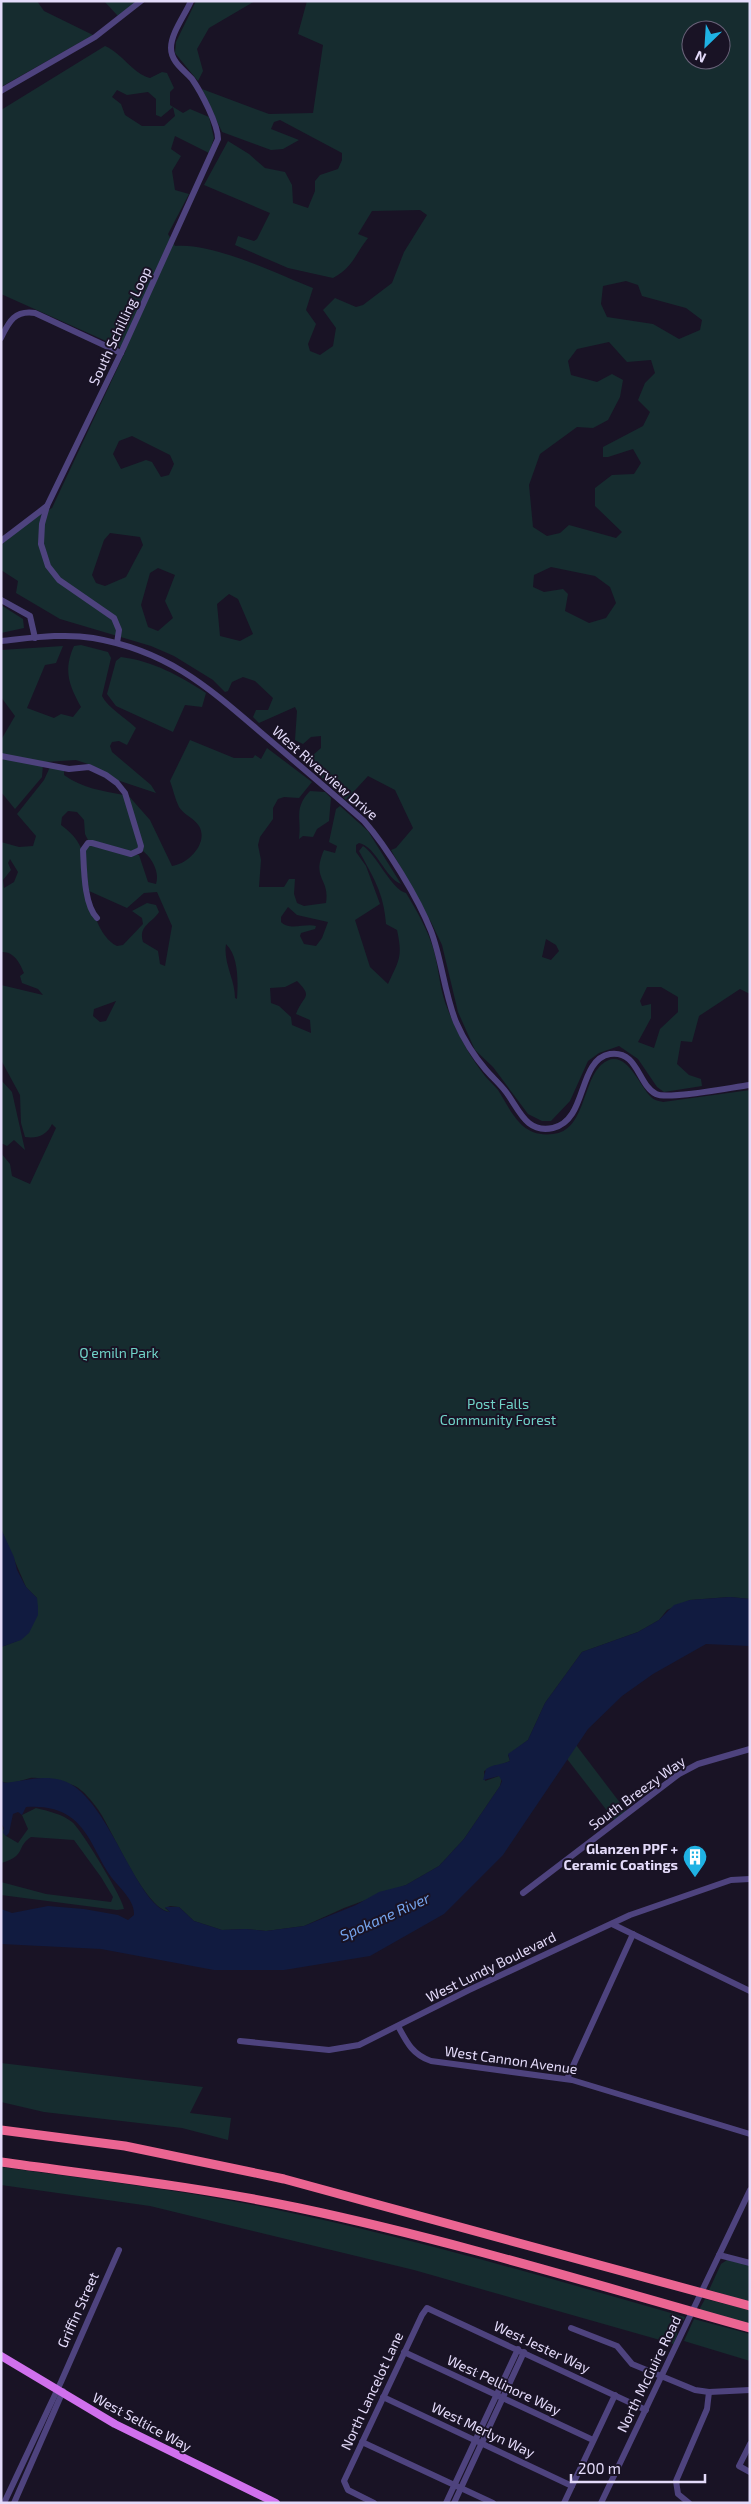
<svg xmlns="http://www.w3.org/2000/svg" width="751" height="2504" font-family="'Exo 2',sans-serif">
	<style>
		.green { fill: #162c2f; fill-rule: evenodd }
		.water { fill: #111b40 }
		.lines { fill: none; stroke-linecap: round; stroke-linejoin: round }
		.minor { stroke: #4e437e; stroke-width: 6 }
		.major { stroke: #d070ed; stroke-width: 8 }
		.highway { stroke: #eb6592; stroke-width: 9 }
		.labels { text-anchor: middle; stroke-width: 4; stroke-linejoin: round; paint-order: stroke }
		.street-label { font-size: 14px; fill: #e4dbfa; stroke: #191325 }
		.park-label { font-size: 14px; fill: #70d2c8; stroke: #191325 }
		.poi-label { font-size: 14px; font-weight: bold; fill: #e4dbfa; stroke: #191325; text-anchor: end }
		.water-label { font-size: 15px; font-style: italic; fill: #76a5ee; stroke: #191325 }
	</style>
	<rect width="100%" height="100%" fill="#191325"/>
	<g class="green">
		<path d="M1 1H37L44 11 93 35 1 87Z"/>
		<path d="M104 1H138L118 16Z"/>
		<path d="M196 1H255L209 28 197 49 203 71 198 81 175 53 176 42Z"/>
		<path d="M307 1H750V994L740 989 699 1016 692 1042 681 1041 677 1064 689 1075 701 1079 702 1086 664 1092 657 1087 638 1059 619 1046 599 1053 588 1061 570 1101 551 1121H542L528 1114 493 1067 475 1050 458 1012 442 945 431 922 391 850 396 848 413 828 395 790 368 776 346 800 305 762 321 748V736L311 737 303 744 295 740 297 711 295 707 259 723 253 717 256 710H268L273 698 255 681 243 677 232 682 228 691 225 692 213 680 174 656 151 646 60 619 16 593 18 581 1 570V545L35 517 52 508 126 350 1 294V110L105 46C123 54 132 73 150 78L162 72 167 73 174 88 170 92V105L183 113 190 109 209 117 214 138 209 153 175 136 171 149 181 156 172 171 175 190 189 194 168 234 175 246C213 242 277 274 313 288L306 310 316 324 308 344 310 351 320 355 333 346 336 328 323 310 335 298 356 307 363 305 392 283 404 252 427 215 420 210 372 211 358 234 368 238C354 256 353 267 333 278L288 268 235 245 238 236 254 241 257 239 270 213 204 185 228 141 249 154 265 168 285 172 292 185 293 203 308 208 315 191V181L320 175 338 169 342 160V153L280 120 274 122 271 129 299 140 283 149 271 150 222 132 202 89 269 114 313 113 323 45 298 34ZM691 30H721V60H691ZM117 90 127 95 148 92 156 99V115L161 117 173 107 175 116 164 126H142L125 115 121 104 112 97ZM626 281 638 285 642 296 686 308 702 320 700 330 679 339 653 324 607 317 601 304 603 286ZM609 342 627 362 651 360 655 373 645 383 638 400 650 412 643 426 603 447V457H608L633 449 641 463 634 474 612 475 595 488V506L622 532 616 538 569 525 560 533 547 536 533 527 529 485 540 454 577 427 593 428 608 420 620 397 623 380 612 374 597 382 571 375 568 361 577 349ZM132 436 170 455 174 464 169 475 161 477 152 462 146 460 121 469 113 454 119 441ZM110 533 140 537 143 545 126 577 105 586 96 583 92 575 104 540ZM551 567 595 576 610 587 616 603 606 618 589 623 565 611 568 594 563 589 544 592 533 587 534 575ZM158 568 175 575 165 601 173 618 158 631 148 627 141 605 150 573ZM229 594 238 599 253 634 240 641 220 636 217 604ZM546 939 556 945 559 951 551 960 542 957ZM647 987H661L678 997V1012L660 1029 654 1048 638 1042 651 1018V1004L642 1006 640 1001Z"/>
		<path d="M1 605 23 619 24 628 1 633Z"/>
		<path d="M81 645 108 652 111 658 102 696C108 708 126 718 136 728L127 745 119 741 112 742 110 746 112 752 151 785 156 793 117 780 91 765 76 760 45 762 1 754V740L15 716 1 697V650L63 646 56 663 45 665 27 708 54 718 61 714 73 717 81 707C69 685 63 671 74 646Z"/>
		<path d="M121 657C153 661 180 676 206 693L202 707 185 705 173 732 116 706 107 694 116 661Z"/>
		<path d="M190 740 234 758H253L255 755 261 759 267 748 312 782 299 798 284 797 278 799 273 808V819L260 837 258 845 261 860 259 887H284L289 879H295L294 894 297 903 304 906 326 903C330 877 311 880 324 850L335 853 337 846 329 842 336 809 340 806 368 831 401 884C385 878 376 846 359 843L356 845V852L366 866 380 904 355 920 370 967 388 984C399 960 403 957 397 930L386 924C384 893 373 877 359 851L363 846C376 854 392 890 406 893 417 911 428 930 434 951 439 970 440 992 448 1010 457 1033 470 1057 485 1076 489 1081 494 1085 498 1090 512 1112 521 1138 553 1134 585 1131 582 1083 601 1065 624 1044 638 1083 650 1096 653 1100 659 1101 663 1102L750 1090V1599L730 1597 690 1600 667 1610 659 1620 638 1632 582 1652 545 1703 528 1740 508 1755 510 1761 484 1771 485 1781 499 1776 502 1777 500 1786 464 1839 439 1866 406 1885 344 1908 304 1926 266 1931 246 1929 222 1930 194 1921 179 1907 170 1906 165 1908 170 1912C144 1909 112 1828 97 1808 92 1801 83 1790 75 1786 69 1783 36 1776 30 1778 21 1780 10 1786 1 1781V1647C34 1636 32 1631 37 1598L26 1587 1 1529V1153L10 1164 12 1176 30 1184 56 1128 52 1124C47 1135 37 1139 25 1137L21 1123 20 1095 1 1060V985L43 995 38 989 22 983 20 976 24 973C20 963 14 951 1 952V842L19 847 33 846 36 836 17 814 44 780 50 767 64 770V775C82 788 102 791 124 795L139 846 138 849 131 852 88 840 85 834 84 820 77 812 68 811 62 817 61 825C70 832 76 837 81 848 86 859 83 874 86 886 90 904 99 938 117 946L123 945 143 924 142 918 132 911 147 903 156 905 159 912C152 923 138 926 143 942L158 951 160 964 165 966 172 926 157 892 144 893 127 908 89 891 84 851 87 845 131 855H139L148 882 156 884C160 872 152 858 142 850L127 794 150 820 172 866C188 864 209 843 199 826 194 818 184 815 179 807 175 799 173 789 170 781ZM10 859 18 872 14 882 4 888 3 880 11 870 8 863ZM288 907 297 915 328 922 322 938 316 946 304 944 300 936 301 933 315 929 316 926C305 923 290 931 281 922V917ZM226 944C239 956 238 983 237 999L235 998C235 979 223 963 226 944ZM297 981C314 998 303 995 296 1014L310 1020 311 1033 292 1025 291 1017 279 1006 271 1003 270 988 285 987ZM116 1001 106 1021 100 1022 93 1016 94 1009Z"/>
		<path d="M1 758 43 765 42 777 15 809 1 792Z"/>
		<path d="M310 791 325 792 331 798 329 821 317 829 313 837 303 836 299 839C302 818 293 809 310 791Z"/>
		<path d="M1 1080 12 1092 25 1150 14 1140 7 1146 1 1143Z"/>
		<path d="M573 1741 627 1812 615 1821 564 1755Z"/>
		<path d="M36 1808C48 1811 62 1814 72 1822 81 1829 124 1900 124 1909L117 1910 1 1895V1882L46 1894 111 1902 113 1897 101 1877 74 1840 31 1837C16 1846 27 1856 1 1863V1823L6 1836 18 1843 28 1829 22 1815Z"/>
		<path d="M1 2063 203 2087 190 2113 231 2118 228 2140 182 2128 44 2112 1 2102Z"/>
		<path d="M1 2167C92 2180 184 2190 273 2209 412 2238 549 2278 685 2317L683 2321 678 2319 677 2336 674 2344 414 2270 150 2206 1 2185Z"/>
		<path d="M727 2260 750 2265V2302L709 2290 721 2264Z"/>
		<path d="M705 2299 750 2310V2325L699 2310Z"/>
		<path d="M694 2319 750 2334V2361L684 2341Z"/>
	</g>
	<g class="water">
		<path d="M1 1529 14 1557 17 1570 26 1587 37 1598 38 1607V1615L29 1633 21 1640 1 1647Z"/>
		<path d="M730 1597 750 1599V1646L706 1644 653 1674 622 1696 588 1729 503 1855 444 1914 370 1956 284 1970H214L101 1949 1 1944V1909L12 1913 48 1906 84 1909 118 1915 128 1920 134 1915C135 1899 117 1886 109 1874 97 1856 90 1833 73 1819 59 1808 43 1806 26 1807L22 1815 18 1812 13 1814 9 1833 6 1836 3 1833 4 1828 1 1823V1781L5 1783C25 1781 41 1775 61 1780 108 1792 136 1909 170 1912L165 1907H179L194 1921 222 1930 246 1929 266 1931 304 1926 356 1905 379 1892 406 1885 439 1866 464 1839 500 1786 502 1781 499 1776 483 1780 486 1769C493 1764 501 1765 510 1761L508 1754 528 1740 545 1703 582 1652 638 1632 659 1620 674 1605 690 1600Z"/>
	</g>
	<g class="lines">
		<g class="minor">
			<path d="M1 91 95 37 141 1"/>
			<path d="M1 338C9 321 15 310 35 313L121 353"/>
			<path d="M1 541 47 506"/>
			<path d="M1 600 30 616 35 638"/>
			<path d="M1 641C31 638 63 633 93 638 169 651 209 688 265 736 298 764 331 792 364 821 387 847 418 898 431 931 442 960 444 992 456 1022 463 1038 474 1056 486 1070 492 1077 500 1084 506 1092 519 1109 526 1134 553 1128 588 1120 577 1060 610 1054 638 1050 638 1085 656 1094 668 1100 733 1087 750 1085"/>
			<path d="M117 643 119 630 114 618 59 580 48 566 41 544 42 524 47 506 121 353 218 139C218 124 201 92 192 79 184 70 171 62 171 48 171 33 185 15 191 1"/>
			<path d="M1 756 69 769 89 767 106 775 117 783 125 793 141 846 140 850 131 854 92 843H88L83 850C84 869 84 905 97 918"/>
			<path d="M523 1893 679 1774 698 1764 750 1749"/>
			<path d="M612 1924 750 1991"/>
			<path d="M398 2026C407 2043 413 2055 431 2061L572 2080 750 2134"/>
			<path d="M240 2041 329 2050 359 2045 469 1990 630 1915 731 1880 750 1879"/>
			<path d="M567 2079 633 1934"/>
			<path d="M719 2255 750 2263"/>
			<path d="M571 2328 617 2346 632 2364 695 2390 709 2392 750 2390"/>
			<path d="M404 2352 593 2440"/>
			<path d="M383 2397 572 2486"/>
			<path d="M362 2442 493 2503"/>
			<path d="M750 2444 739 2466 750 2472"/>
			<path d="M4 2503 61 2382 119 2250"/>
			<path d="M14 2503 63 2391"/>
			<path d="M374 2503 348 2490 344 2481 422 2315 427 2308 646 2410"/>
			<path d="M446 2503 518 2349"/>
			<path d="M454 2503 524 2352"/>
			<path d="M564 2503 615 2395"/>
			<path d="M601 2503 750 2190"/>
			<path d="M689 2503 678 2494 676 2481 707 2409 709 2392"/>
		</g>
		<path class="major" d="M1 2356 115 2424 276 2503"/>
		<g class="highway">
			<path d="M1 2130 125 2146 284 2179 750 2306"/>
			<path d="M1 2162C101 2176 201 2187 299 2208 451 2240 600 2286 750 2328"/>
		</g>
	</g>
	<defs>
		<symbol id="building-pin" viewBox="-11 -11 22 30"><path d="M0 17L-7.5 6A9.5 9.5 0 1 1 7.5 6Z" fill="#1fb2e3" stroke="#191325"/><path d="M-4-6H4V6H1V3H-1V6H-4ZM-2.5-4.3h1.7v1.8h-1.7ZM.8-4.3h1.7v1.8H.8ZM-2.5-1h1.7V.8h-1.7ZM.8-1h1.7V.8H.8Z" fill="#fff"/></symbol>
	</defs>
	<g fill-rule="evenodd">
		<use href="#building-pin" x="681" y="1843" width="28" height="38"/>
	</g>
	<g class="labels">
		<g class="street-label">
			<text transform="translate(120 326) rotate(-65)" y="5">South Schilling Loop</text>
			<text transform="translate(325 773) rotate(41)" y="5">West Riverview Drive</text>
			<text transform="translate(637 1793) rotate(-36)" y="5">South Breezy Way</text>
			<text transform="translate(491 1967) rotate(-26)" y="5">West Lundy Boulevard</text>
			<text transform="translate(511 2060) rotate(8)" y="5">West Cannon Avenue</text>
			<text transform="translate(78 2310) rotate(-66)" y="5">Griffin Street</text>
			<text transform="translate(542 2347) rotate(25)" y="5">West Jester Way</text>
			<text transform="translate(649 2374) rotate(-64)" y="5">North McGuire Road</text>
			<text transform="translate(504 2385) rotate(25)" y="5">West Pellinore Way</text>
			<text transform="translate(372 2391) rotate(-65)" y="5">North Lancelot Lane</text>
			<text transform="translate(142 2422) rotate(28)" y="5">West Seltice Way</text>
			<text transform="translate(483 2430) rotate(25)" y="5">West Merlyn Way</text>
		</g>
		<g class="park-label">
			<text x="119" y="1358">Q'emiln Park</text>
			<text x="498" y="1409">Post Falls<tspan x="498" dy="16">Community Forest</tspan></text>
		</g>
		<g class="poi-label">
			<text x="678" y="1854">Glanzen PPF +<tspan x="678" dy="16">Ceramic Coatings</tspan></text>
		</g>
		<g class="water-label">
			<text transform="translate(385 1917) rotate(-24)" y="5">Spokane River</text>
		</g>
	</g>
	<rect width="751" height="2504" fill="none" stroke="#e4dbfa" stroke-width="5"/>
	<g transform="translate(706 45) rotate(205)"><circle r="24" fill="#191325" stroke="#6a637a"/>
	<path d="M0-4L9 19L0 12L-9 19Z" fill="#1fb2e3"/>
	<text y="-8" font-size="14" font-weight="bold" text-anchor="middle" fill="#e4dbfa">N</text>
	</g>
	<path d="M571 2474v8h134v-8" fill="none" stroke="#e4dbfa" stroke-width="2.5"/>
	<text x="578" y="2474" font-size="15" fill="#e4dbfa" stroke="#191325" stroke-width="4" paint-order="stroke">200 m</text>
</svg>
